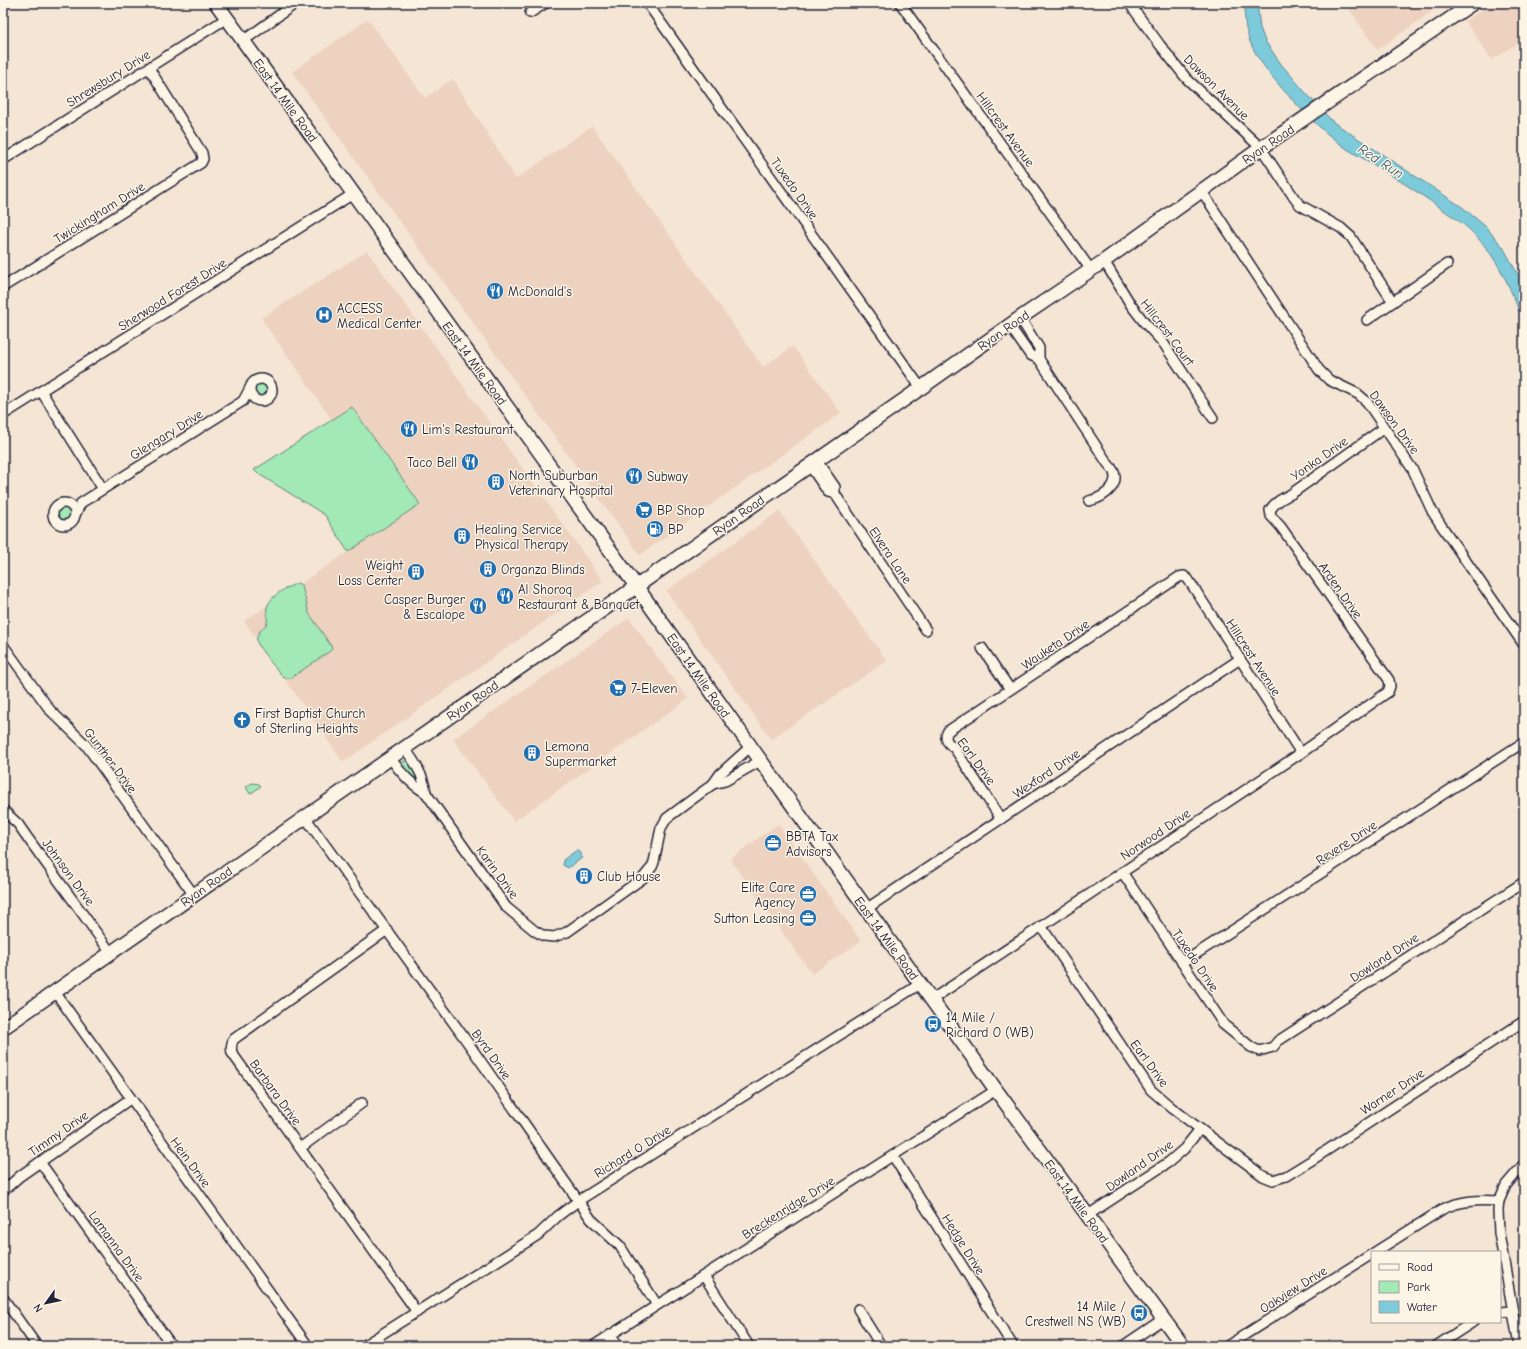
<svg xmlns="http://www.w3.org/2000/svg" width="1527" height="1349" font-family="'Comic Neue',sans-serif">
	<style>
		.built { fill: #edd2bf }
		.green { fill: #a2e9b6; stroke: #628678 }
		.water { fill: #7dcbda; stroke: #59879a }
		.lines { fill: none; stroke-linecap: round; stroke-linejoin: round }
		.minor-casing { stroke: #22223b; stroke-width: 12 }
		.secondary-casing { stroke: #22223b; stroke-width: 16 }
		.minor { stroke: #fcf5e5; stroke-width: 9 }
		.secondary { stroke: #fcf5e5; stroke-width: 13 }
		.labels { text-anchor: middle; stroke-width: 3; stroke-linejoin: round; paint-order: stroke }
		.street-label { font-size: 13px; fill: #22223b; stroke: #fcf5e5 }
		.poi-label { font-size: 13px; fill: #22223b; stroke: #fcf5e5; text-anchor: start }
		.water-label { font-size: 14px; font-style: italic; fill: #3d556b; stroke: #fcf5e5 }
	</style>
	<rect width="100%" height="100%" fill="#f5e5d4"/>
	<filter id="ink" filterUnits="userSpaceOnUse"><feTurbulence type="fractalNoise" baseFrequency=".025" numOctaves="2"/><feDisplacementMap in="SourceGraphic" scale="8" xChannelSelector="R" yChannelSelector="G"/><feConvolveMatrix kernelMatrix="1 2 1 2 8 2 1 2 1" color-interpolation-filters="sRGB"/></filter>
	<g filter="url(#ink)">
		<g class="built">
			<path d="M1345 3H1444L1377 50Z"/>
			<path d="M1492 3H1524V39L1492 60 1465 21Z"/>
			<path d="M368 19 425 98 453 79 516 179 592 126 763 367 793 346 841 413 640 555 292 72Z"/>
			<path d="M367 251 603 581 343 762 244 621 420 504 353 407 332 420 261 318Z"/>
			<path d="M779 511 887 661 771 739 666 591Z"/>
			<path d="M629 618 688 699 514 821 453 739Z"/>
			<path d="M778 824 861 941 812 974 730 859Z"/>
		</g>
		<g class="green">
			<circle cx="261" cy="390" r="5.5"/>
			<path d="M352 407 420 504 348 552 325 515 257 473 254 470Z"/>
			<circle cx="64" cy="514" r="5.5"/>
			<path d="M298 583 302 586 309 613 331 646 332 649 330 651 291 678H284C278 671 259 649 257 642 255 635 262 628 267 624 268 619 266 612 267 607 271 595 287 587 298 583Z"/>
			<path d="M404 761 409 762 420 780 418 784 404 768 402 764Z"/>
			<path d="M252 783 259 784 261 786 250 794 246 787Z"/>
		</g>
		<g class="water">
			<path d="M1246 3H1260L1258 11 1260 28 1265 41 1281 64 1305 92 1333 122 1462 207 1485 226 1503 247 1524 286V325C1513 293 1499 259 1475 235 1466 225 1453 217 1442 209 1419 193 1396 178 1373 164 1364 159 1355 154 1347 149 1319 129 1296 105 1274 79 1256 57 1240 33 1246 3Z"/>
			<path d="M577 850 581 853 582 858 568 868 563 865V860Z"/>
		</g>
		<g class="lines">
			<defs>
				<g id="minor">
					<path d="M647 3 921 388"/>
					<path d="M900 3 1091 270"/>
					<path d="M1129 3 1160 45 1186 78 1261 148 1295 199 1300 205 1341 228 1351 237 1393 302"/>
					<path d="M530 13 546 3"/>
					<path d="M243 41 296 3"/>
					<path d="M3 160 227 18"/>
					<path d="M1201 190 1319 370 1329 380 1358 394 1367 402 1413 470 1432 511 1441 525 1524 645"/>
					<path d="M1104 261 1131 305 1144 322 1164 344 1213 418"/>
					<path d="M3 287 201 163 203 159 202 153 149 68"/>
					<path d="M1020 318 1039 348V359"/>
					<path d="M1367 320 1447 264"/>
					<path d="M1009 325 1030 355 1039 359 1108 464C1126 481 1106 497 1089 501"/>
					<circle cx="261" cy="390" r="11"/>
					<path d="M41 391 103 489"/>
					<path d="M3 415 353 194"/>
					<path d="M817 461 835 487V494L926 630"/>
					<path d="M810 466 828 492 835 494"/>
					<circle cx="64" cy="514" r="11"/>
					<path d="M75 515 81 503 243 401 250 388"/>
					<path d="M3 645 50 710 86 745 194 895"/>
					<path d="M982 648 1010 689"/>
					<path d="M750 747 720 774 713 784 725 781 760 761"/>
					<path d="M390 757C399 771 412 785 426 793 424 777 414 760 404 748"/>
					<path d="M426 793 506 907 535 931 544 936 554 937 567 932 643 878 652 867 654 862 661 828 667 818 713 784"/>
					<path d="M3 810 18 824 27 837 111 953"/>
					<path d="M305 817 468 1043 573 1193 591 1219 620 1246 657 1305"/>
					<path d="M1001 819 955 749C948 743 943 739 948 731L1179 577 1184 576 1188 579 1301 753"/>
					<path d="M1122 872 1224 1025 1251 1047 1259 1051 1273 1047 1278 1041 1524 882"/>
					<path d="M866 909 1240 659"/>
					<path d="M1041 926 1151 1090 1172 1108 1263 1176 1273 1180 1286 1176 1312 1160 1524 1021"/>
					<path d="M387 930 234 1039C231 1043 231 1048 232 1053L417 1312"/>
					<path d="M1182 963 1524 742"/>
					<path d="M55 992 308 1346"/>
					<path d="M931 1000 1301 753 1388 692 1390 686 1389 680 1281 527 1271 516 1270 510C1275 502 1283 498 1291 494L1384 428"/>
					<path d="M300 1148 362 1103"/>
					<path d="M893 1156 1013 1346"/>
					<path d="M40 1162 172 1346"/>
					<path d="M3 1191 20 1176 130 1099"/>
					<path d="M1088 1215 1169 1162 1184 1149 1200 1129"/>
					<path d="M1375 1252 1443 1209C1461 1200 1479 1200 1499 1201"/>
					<path d="M704 1276 749 1346"/>
					<path d="M3 1298 37 1346"/>
					<path d="M858 1309 881 1346"/>
					<path d="M1500 1312 1513 1311"/>
					<path d="M610 1335 618 1346"/>
					<path d="M363 1346 538 1235 558 1216 578 1201 920 984"/>
					<path d="M593 1346 996 1090"/>
					<path d="M1123 1346 1163 1319"/>
					<path d="M1227 1346 1372 1254"/>
					<path d="M1436 1346 1473 1322"/>
					<path d="M1519 1346 1499 1233 1498 1210 1499 1201 1506 1185 1524 1164"/>
				</g>
				<g id="secondary">
					<path d="M216 3 636 586 996 1090 1183 1346"/>
					<path d="M3 1028 921 388 1020 318 1104 261 1261 148 1473 3"/>
				</g>
			</defs>
			<use href="#minor" class="minor-casing"/>
			<use href="#secondary" class="secondary-casing"/>
			<use href="#minor" class="minor"/>
			<use href="#secondary" class="secondary"/>
		</g>
	</g>
	<defs>
		<symbol id="restaurant-disc" viewBox="-11 -11 22 22"><circle r="9.5" fill="#1f6fb2" stroke="#fcf5e5"/><path d="M-5-6h1v4h1v-4h1v4h1v-4h1v5L-1.5 .5V6h-2V.5L-5-1ZM5-6V6H3V1.5H1.5Q1.5-4 5-6Z" fill="#fff"/></symbol>
		<symbol id="hospital-disc" viewBox="-11 -11 22 22"><circle r="9.5" fill="#1f6fb2" stroke="#fcf5e5"/><path d="M-5-5h3v3.5h4V-5h3V5h-3V1.5h-4V5h-3Z" fill="#fff"/></symbol>
		<symbol id="building-disc" viewBox="-11 -11 22 22"><circle r="9.5" fill="#1f6fb2" stroke="#fcf5e5"/><path d="M-4-6H4V6H1V3H-1V6H-4ZM-2.5-4.3h1.7v1.8h-1.7ZM.8-4.3h1.7v1.8H.8ZM-2.5-1h1.7V.8h-1.7ZM.8-1h1.7V.8H.8Z" fill="#fff"/></symbol>
		<symbol id="supermarket-disc" viewBox="-11 -11 22 22"><circle r="9.5" fill="#1f6fb2" stroke="#fcf5e5"/><path d="M-6-5.5h2.5l.6 2H6L4.5 2H-2.5L-4.4-4H-6ZM-1.5 3.2a1.3 1.3 0 1 0 .1 0ZM3 3.2a1.3 1.3 0 1 0 .1 0Z" fill="#fff"/></symbol>
		<symbol id="fuel-disc" viewBox="-11 -11 22 22"><circle r="9.5" fill="#1f6fb2" stroke="#fcf5e5"/><path d="M-5.5-6h7V0h2V4h1.3V-2.5L3-4.5l.8-.8L6-3V5H2.5V1h-1V6h-7ZM-4.2-4.7v3.2H.2V-4.7Z" fill="#fff"/></symbol>
		<symbol id="church-disc" viewBox="-11 -11 22 22"><circle r="9.5" fill="#1f6fb2" stroke="#fcf5e5"/><path d="M-1.2-6h2.4v3.5h3.3v2.4h-3.3V6h-2.4V-.1h-3.3v-2.4h3.3Z" fill="#fff"/></symbol>
		<symbol id="office-disc" viewBox="-11 -11 22 22"><circle r="9.5" fill="#1f6fb2" stroke="#fcf5e5"/><path d="M-6-3h4V-5.5h4V-3h4V5H-6ZM-1-4.5V-3h2v-1.5ZM-6 0V1H6V0Z" fill="#fff"/></symbol>
		<symbol id="bus-disc" viewBox="-11 -11 22 22"><circle r="9.5" fill="#1f6fb2" stroke="#fcf5e5"/><path d="M-5-6H5V4H4V6H2V4H-2V6H-4V4H-5ZM-3.5-4V0h7V-4ZM-3.5 1.2v1.5H-2V1.2ZM2 1.2v1.5H3.5V1.2Z" fill="#fff"/></symbol>
	</defs>
	<g fill-rule="evenodd">
		<use href="#restaurant-disc" x="485" y="281" width="20" height="20"/>
		<use href="#hospital-disc" x="314" y="305" width="20" height="20"/>
		<use href="#restaurant-disc" x="399" y="419" width="20" height="20"/>
		<use href="#restaurant-disc" x="460" y="452" width="20" height="20"/>
		<use href="#restaurant-disc" x="624" y="466" width="20" height="20"/>
		<use href="#building-disc" x="486" y="472" width="20" height="20"/>
		<use href="#supermarket-disc" x="634" y="500" width="20" height="20"/>
		<use href="#fuel-disc" x="645" y="519" width="20" height="20"/>
		<use href="#building-disc" x="452" y="526" width="20" height="20"/>
		<use href="#building-disc" x="478" y="559" width="20" height="20"/>
		<use href="#building-disc" x="406" y="562" width="20" height="20"/>
		<use href="#restaurant-disc" x="495" y="586" width="20" height="20"/>
		<use href="#restaurant-disc" x="468" y="596" width="20" height="20"/>
		<use href="#supermarket-disc" x="608" y="678" width="20" height="20"/>
		<use href="#church-disc" x="232" y="710" width="20" height="20"/>
		<use href="#building-disc" x="522" y="743" width="20" height="20"/>
		<use href="#office-disc" x="763" y="833" width="20" height="20"/>
		<use href="#building-disc" x="574" y="866" width="20" height="20"/>
		<use href="#office-disc" x="798" y="884" width="20" height="20"/>
		<use href="#office-disc" x="798" y="908" width="20" height="20"/>
		<use href="#bus-disc" x="923" y="1014" width="20" height="20"/>
		<use href="#bus-disc" x="1129" y="1303" width="20" height="20"/>
	</g>
	<g class="labels">
		<g class="street-label">
			<text transform="translate(108 78) rotate(-32)" y="5">Shrewsbury Drive</text>
			<text transform="translate(1217 87) rotate(45)" y="5">Dawson Avenue</text>
			<text transform="translate(286 100) rotate(54)" y="5">East 14 Mile Road</text>
			<text transform="translate(1006 129) rotate(54)" y="5">Hillcrest Avenue</text>
			<text transform="translate(1268 144) rotate(-34)" y="5">Ryan Road</text>
			<text transform="translate(795 188) rotate(55)" y="5">Tuxedo Drive</text>
			<text transform="translate(99 212) rotate(-32)" y="5">Twickingham Drive</text>
			<text transform="translate(172 294) rotate(-32)" y="5">Sherwood Forest Drive</text>
			<text transform="translate(1003 330) rotate(-35)" y="5">Ryan Road</text>
			<text transform="translate(1168 332) rotate(53)" y="5">Hillcrest Court</text>
			<text transform="translate(475 363) rotate(54)" y="5">East 14 Mile Road</text>
			<text transform="translate(1395 422) rotate(54)" y="5">Dawson Drive</text>
			<text transform="translate(166 434) rotate(-32)" y="5">Glengary Drive</text>
			<text transform="translate(1319 458) rotate(-35)" y="5">Yonka Drive</text>
			<text transform="translate(738 515) rotate(-35)" y="5">Ryan Road</text>
			<text transform="translate(891 555) rotate(56)" y="5">Elvera Lane</text>
			<text transform="translate(1341 590) rotate(55)" y="5">Arden Drive</text>
			<text transform="translate(1055 644) rotate(-34)" y="5">Wauketa Drive</text>
			<text transform="translate(1254 657) rotate(57)" y="5">Hillcrest Avenue</text>
			<text transform="translate(699 675) rotate(55)" y="5">East 14 Mile Road</text>
			<text transform="translate(472 700) rotate(-35)" y="5">Ryan Road</text>
			<text transform="translate(111 760) rotate(53)" y="5">Gunther Drive</text>
			<text transform="translate(977 761) rotate(54)" y="5">Earl Drive</text>
			<text transform="translate(1046 773) rotate(-34)" y="5">Wexford Drive</text>
			<text transform="translate(1155 834) rotate(-34)" y="5">Norwood Drive</text>
			<text transform="translate(1346 842) rotate(-33)" y="5">Revere Drive</text>
			<text transform="translate(69 872) rotate(54)" y="5">Johnson Drive</text>
			<text transform="translate(498 872) rotate(54)" y="5">Karin Drive</text>
			<text transform="translate(206 886) rotate(-35)" y="5">Ryan Road</text>
			<text transform="translate(887 938) rotate(54)" y="5">East 14 Mile Road</text>
			<text transform="translate(1384 957) rotate(-33)" y="5">Dowland Drive</text>
			<text transform="translate(1196 960) rotate(56)" y="5">Tuxedo Drive</text>
			<text transform="translate(492 1054) rotate(55)" y="5">Byrd Drive</text>
			<text transform="translate(1150 1063) rotate(54)" y="5">Earl Drive</text>
			<text transform="translate(1392 1091) rotate(-33)" y="5">Warner Drive</text>
			<text transform="translate(276 1092) rotate(54)" y="5">Barbara Drive</text>
			<text transform="translate(58 1133) rotate(-35)" y="5">Timmy Drive</text>
			<text transform="translate(632 1151) rotate(-32)" y="5">Richard O Drive</text>
			<text transform="translate(191 1162) rotate(54)" y="5">Hein Drive</text>
			<text transform="translate(1139 1165) rotate(-35)" y="5">Dowland Drive</text>
			<text transform="translate(1077 1201) rotate(54)" y="5">East 14 Mile Road</text>
			<text transform="translate(788 1207) rotate(-32)" y="5">Breckenridge Drive</text>
			<text transform="translate(964 1244) rotate(58)" y="5">Hedge Drive</text>
			<text transform="translate(117 1246) rotate(54)" y="5">Lamanna Drive</text>
			<text transform="translate(1293 1289) rotate(-32)" y="5">Oakview Drive</text>
		</g>
		<g class="poi-label">
			<text x="508" y="296">McDonald's</text>
			<text x="337" y="313">ACCESS<tspan x="337" dy="15">Medical Center</tspan></text>
			<text x="422" y="434">Lim's Restaurant</text>
			<text x="457" y="467" text-anchor="end">Taco Bell</text>
			<text x="509" y="480">North Suburban<tspan x="509" dy="15">Veterinary Hospital</tspan></text>
			<text x="647" y="481">Subway</text>
			<text x="657" y="515">BP Shop</text>
			<text x="475" y="534">Healing Service<tspan x="475" dy="15">Physical Therapy</tspan></text>
			<text x="668" y="534">BP</text>
			<text x="403" y="570" text-anchor="end">Weight<tspan x="403" dy="15">Loss Center</tspan></text>
			<text x="501" y="574">Organza Blinds</text>
			<text x="518" y="594">Al Shoroq<tspan x="518" dy="15">Restaurant &amp; Banquet</tspan></text>
			<text x="465" y="604" text-anchor="end">Casper Burger<tspan x="465" dy="15">&amp; Escalope</tspan></text>
			<text x="631" y="693">7-Eleven</text>
			<text x="255" y="718">First Baptist Church<tspan x="255" dy="15">of Sterling Heights</tspan></text>
			<text x="545" y="751">Lemona<tspan x="545" dy="15">Supermarket</tspan></text>
			<text x="786" y="841">BBTA Tax<tspan x="786" dy="15">Advisors</tspan></text>
			<text x="597" y="881">Club House</text>
			<text x="795" y="892" text-anchor="end">Elite Care<tspan x="795" dy="15">Agency</tspan></text>
			<text x="795" y="923" text-anchor="end">Sutton Leasing</text>
			<text x="946" y="1022">14 Mile /<tspan x="946" dy="15">Richard O (WB)</tspan></text>
			<text x="1126" y="1311" text-anchor="end">14 Mile /<tspan x="1126" dy="15">Crestwell NS (WB)</tspan></text>
		</g>
		<g class="water-label">
			<text transform="translate(1381 161) rotate(33)" y="5">Red Run</text>
		</g>
	</g>
	<rect width="1527" height="1349" fill="none" stroke="#fcf5e5" stroke-width="16"/>
	<rect x="8" y="8" width="1511" height="1333" fill="none" stroke="#22223b" stroke-width="1.5" filter="url(#ink)"/>
	<rect x="1371" y="1251" width="130" height="72" fill="#fcf5e5" stroke="#a5a1a1"/>
	<rect x="1379" y="1264" width="20" height="6" fill="#fcf5e5" stroke="#a5a1a1"/>
	<text x="1407" y="1271" font-size="12" fill="#22223b">Road</text>
	<rect x="1379" y="1281" width="20" height="12" fill="#a2e9b6" stroke="#a5a1a1"/>
	<text x="1407" y="1291" font-size="12" fill="#22223b">Park</text>
	<rect x="1379" y="1301" width="20" height="12" fill="#7dcbda" stroke="#a5a1a1"/>
	<text x="1407" y="1311" font-size="12" fill="#22223b">Water</text>
	<g transform="translate(46 1303) rotate(237)" stroke="#fcf5e5" stroke-width="3" paint-order="stroke">
	<path d="M0-3L7 15L0 10L-7 15Z" fill="#22223b"/>
	<text y="-6" font-size="11" font-weight="bold" text-anchor="middle" fill="#22223b">N</text>
	</g>
</svg>
